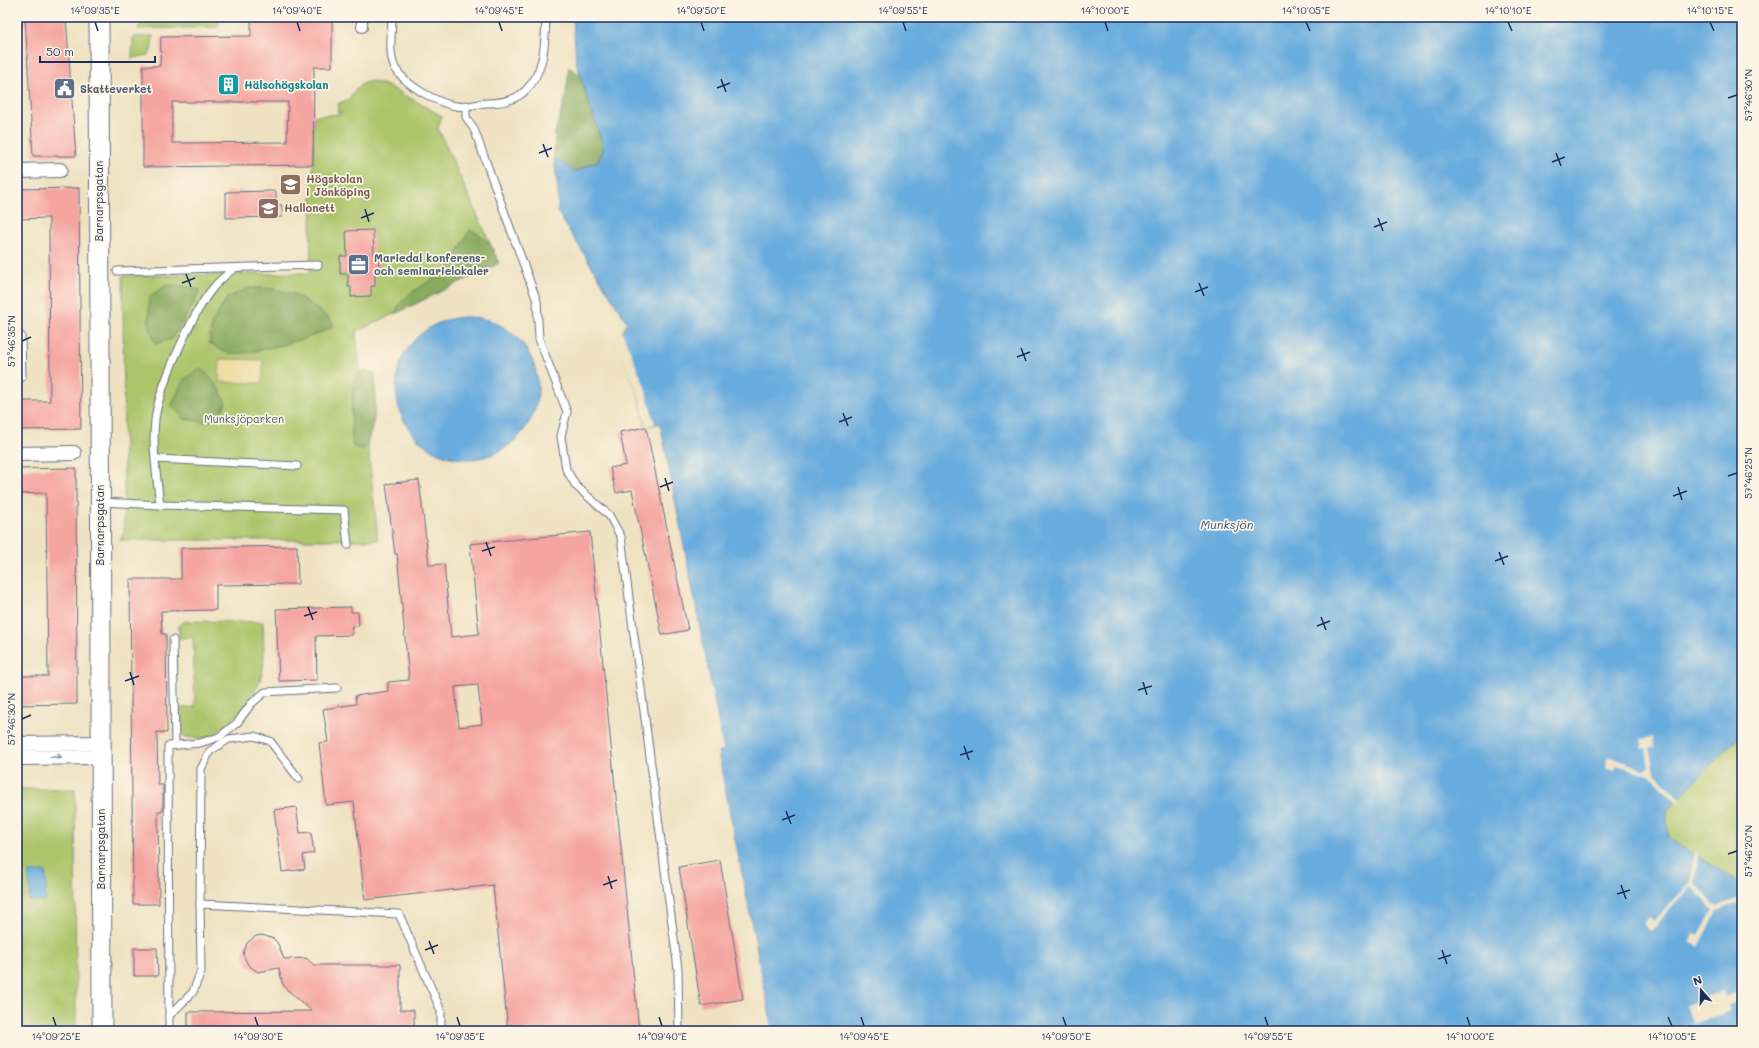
<svg xmlns="http://www.w3.org/2000/svg" width="1759" height="1048" font-family="Mali,sans-serif">
	<style>
		.green { fill: #acc56a; stroke: #647a64 }
		.forest { fill: #89aa5e; stroke: #526c5e }
		.sand { fill: #eeda9e; stroke: #84847e }
		.water { fill: #68abdd; stroke: #426d9e }
		.pier { fill: #efe2c2 }
		.building { fill: #f5a5a1; fill-rule: evenodd }
		.lines { fill: none; stroke-linecap: round; stroke-linejoin: round }
		.service-casing { stroke: #656e81; stroke-width: 9 }
		.pedestrian-casing { stroke: #656e81; stroke-width: 12 }
		.minor-casing { stroke: #656e81; stroke-width: 16 }
		.secondary-casing { stroke: #656e81; stroke-width: 21 }
		.service { stroke: #fff; stroke-width: 7 }
		.pedestrian { stroke: #fff; stroke-width: 10 }
		.minor { stroke: #fff; stroke-width: 14 }
		.secondary { stroke: #fff; stroke-width: 19 }
		.oneway { stroke: #8d97ae }
		.ticks { fill: none; stroke: #1b2f5e; stroke-width: 1.5 }
		.labels { text-anchor: middle; stroke-width: 3.5; stroke-linejoin: round; paint-order: stroke }
		.culture-label { font-size: 11px; font-weight: bold; fill: #0d838f; stroke: #fcf5e5; text-anchor: start }
		.service-label { font-size: 11px; font-weight: bold; fill: #4e5e75; stroke: #fcf5e5; text-anchor: start }
		.education-label { font-size: 11px; font-weight: bold; fill: #785e54; stroke: #fcf5e5; text-anchor: start }
		.street-label { font-size: 11px; fill: #1b2f5e; stroke: #fcf5e5 }
		.park-label { font-size: 11px; fill: #465c62; stroke: #fcf5e5 }
		.water-label { font-size: 12px; font-style: italic; fill: #325484; stroke: #fcf5e5 }
		.neatline { fill: none; stroke: #1b2f5e; stroke-width: 1.5 }
		.ticks-label { font-size: 10px; text-anchor: middle; fill: #1b2f5e }
	</style>
	<rect width="100%" height="100%" fill="#fcf5e5"/>
	<filter id="ink" filterUnits="userSpaceOnUse"><feTurbulence type="fractalNoise" baseFrequency=".025" numOctaves="2"/><feDisplacementMap in="SourceGraphic" scale="8" xChannelSelector="R" yChannelSelector="G"/><feConvolveMatrix kernelMatrix="1 2 1 2 8 2 1 2 1" color-interpolation-filters="sRGB"/></filter>
	<filter id="wash" filterUnits="userSpaceOnUse"><feTurbulence type="fractalNoise" baseFrequency=".012" numOctaves="4" result="noise"/><feDisplacementMap in="SourceGraphic" scale="16" xChannelSelector="R" yChannelSelector="G"/><feGaussianBlur stdDeviation="0.9" result="paint"/><feColorMatrix in="noise" values="0 0 0 0 0 0 0 0 0 0 0 0 0 0 0 0 0 1.4 0 .05"/><feComposite in="paint" operator="in"/></filter>
	<g filter="url(#wash)">
		<rect width="100%" height="100%" fill="#efe2c2"/>
		<g class="green">
			<path d="M148 17H213L219 22V27L138 29 141 23Z"/>
			<path d="M153 36 151 51 148 55 132 58 133 37Z"/>
			<path d="M373 81 390 87 442 116 438 128 499 263 356 332 378 540H120L124 532V512L123 276 310 273 314 116 341 114V112H337L339 103 350 99C353 88 363 82 373 81Z"/>
			<path d="M185 621 263 622C263 640 266 660 261 677 257 696 225 732 207 737 200 739 191 737 185 737L182 735 181 708 195 707 193 637 179 638V625Z"/>
			<path d="M1742 671V953L1692 894 1636 784Z"/>
			<path d="M17 789H75L76 1031H17Z"/>
		</g>
		<g class="forest">
			<path d="M569 67 580 75 604 149 598 161 574 172 554 157 555 133 566 95Z"/>
			<path d="M470 230C489 238 491 246 499 263L395 314C404 290 429 285 446 270 453 263 464 240 470 230Z"/>
			<path d="M178 285 200 290 189 312 172 339 155 344 149 323V297L165 286Z"/>
			<path d="M249 288C280 288 293 290 318 310 324 314 331 319 334 325 324 336 245 357 228 353 222 352 215 346 209 343L212 323 227 298Z"/>
			<path d="M200 368C212 378 220 388 226 403L218 417 205 422 184 419 172 405 183 380Z"/>
			<path d="M365 370 375 373C375 402 378 424 363 450L353 446C350 430 351 388 357 374Z"/>
		</g>
		<path class="sand" d="M220 359 263 360 262 383 219 382Z"/>
		<g class="water">
			<path d="M573 17H1742V733L1667 810 1668 838 1742 884V1031H773L718 752 724 750 660 423 646 427 639 397 614 338 623 331 627 322 558 213V189L554 157 575 172 598 161 604 149 576 62Z"/>
			<circle cx="467" cy="388" r="71"/>
			<path d="M29 872H46V901H30Z"/>
		</g>
		<g class="pier">
			<path d="M621 329 644 385 655 424 646 427 639 397 612 336Z"/>
			<path d="M1653 737 1654 747 1649 748 1654 772 1680 799 1677 802 1650 775 1617 765 1614 771 1605 768 1608 756 1646 770 1649 767 1646 748 1643 749 1641 739Z"/>
			<path d="M1694 851 1698 854 1695 882 1713 904 1719 906 1742 897V901L1717 911 1699 947 1690 942 1694 933 1699 936 1713 910 1695 889 1691 887 1657 923 1658 924 1651 931 1643 924 1649 917 1654 921 1691 882Z"/>
			<path d="M1723 991 1725 997 1742 991V1000L1728 1005 1730 1011 1693 1024 1686 1005Z"/>
		</g>
		<g id="blocks">
			<g class="building">
				<path d="M25 17H66L76 156H33Z"/>
				<path d="M251 17H332V67H314L313 165 143 167V66H160L161 37 251 36ZM172 102H288L287 142 172 143Z"/>
				<path d="M79 188 81 429 17 430V401H50L49 218 17 219V189Z"/>
				<path d="M276 191V205H282V217L226 218V192Z"/>
				<path d="M373 230 374 255H378L379 272H375V286H371V296L351 297V287H348V274H340V256H347L346 231Z"/>
				<path d="M646 427 688 630 662 635 632 490 616 493 610 468 626 465 620 432Z"/>
				<path d="M76 468 77 704 17 705V676H48L46 493 17 494V469Z"/>
				<path d="M419 480 429 565 444 564 451 637 479 634 470 544 590 532 639 1031H508L493 885 365 900 354 802 326 805 319 743 328 742 323 709 356 704 355 696 388 691V682L409 680 397 554H395L386 484ZM478 685 482 724 459 727 455 687Z"/>
				<path d="M297 546 298 584 216 585V610L161 611 162 634H166L167 733 157 732 158 785H163V811H158L159 904H133L130 579H181V548Z"/>
				<path d="M351 607V612H358L359 626H352V635L316 636 317 680 279 681 276 609Z"/>
				<path d="M296 807 300 833 311 832 314 853 303 855 305 869 282 872 274 810Z"/>
				<path d="M720 860 743 999 701 1006 679 867Z"/>
				<path d="M262 935 274 939 278 944 284 959 306 958 314 965H400V1010H414V1031H188V1012L312 1011 285 988 282 982 279 968 258 972 248 965 243 954 247 943 256 936Z"/>
				<path d="M134 948H157L158 976H134Z"/>
			</g>
		</g>
	</g>
	<g filter="url(#ink)">
		<use href="#blocks" fill-opacity="0" stroke="#656e81" stroke-width="1"/>
		<g class="lines">
			<defs>
				<g id="service">
					<path d="M392 17C392 32 388 55 395 68 405 85 437 103 456 106 465 108 476 104 486 103 499 103 515 101 525 91 545 72 545 43 546 17"/>
					<path d="M466 105V117L474 129 537 301 539 339 567 412 561 436 566 469 576 486 609 515 621 537 678 969 679 1031"/>
					<path d="M117 271 318 265"/>
					<path d="M17 381 22 377 21 336"/>
					<path d="M156 459 297 466"/>
					<path d="M102 502 160 505C157 478 152 448 155 420 158 389 193 312 213 288 219 280 227 274 235 268"/>
					<path d="M160 505 344 510 348 545"/>
					<path d="M173 640 175 745"/>
					<path d="M200 904 201 769 210 751 229 739 254 736 270 741 299 779"/>
					<path d="M169 1016 193 992 201 971 200 904 399 914 441 1011V1031"/>
					<path d="M169 1031 168 746 200 743 219 737 237 723 251 704 265 692 337 688"/>
				</g>
				<path id="pedestrian" d="M362 27V17"/>
				<g id="minor">
					<path d="M17 171 60 170"/>
					<path d="M17 454 74 453"/>
					<path d="M17 744 100 743"/>
					<path d="M17 758 100 757"/>
				</g>
				<path id="secondary" d="M99 17 102 1031"/>
			</defs>
			<use href="#service" class="service-casing"/>
			<use href="#pedestrian" class="pedestrian-casing"/>
			<use href="#minor" class="minor-casing"/>
			<use href="#secondary" class="secondary-casing"/>
			<use href="#service" class="service"/>
			<use href="#pedestrian" class="pedestrian"/>
			<use href="#minor" class="minor"/>
			<use href="#secondary" class="secondary"/>
		</g>
		<defs><path id="oneway-shaft" d="M-6 0H5M1.5-3L5.5 0L1.5 3" fill="none" stroke-width="1.6" stroke-linecap="round" stroke-linejoin="round"/></defs>
		<use class="oneway" href="#oneway-shaft" transform="translate(56 757) rotate(-1)"/>
	</g>
	<path class="ticks" d="M95 22 98 31M297 22 300 31M499 22 502 31M701 22 704 31M903 22 906 31M1105 22 1108 31M1306 22 1310 31M1508 22 1512 31M1710 22 1714 31M721 79 726 92M717 88 730 83M1728 98 1737 95M543 144 548 157M539 153 552 148M1556 153 1561 166M1552 162 1565 157M365 209 369 222M361 218 374 213M1378 218 1383 231M1374 227 1387 222M186 274 191 287M182 283 195 278M1199 283 1204 296M1195 292 1208 287M22 341 31 337M1021 348 1026 361M1017 357 1030 352M843 413 848 426M839 422 852 417M1728 476 1737 473M665 478 669 491M660 487 673 482M1678 487 1682 500M1673 496 1687 491M486 542 491 556M482 551 495 547M1499 552 1504 565M1495 561 1508 556M308 607 313 620M304 616 317 612M1321 617 1326 630M1317 626 1330 621M130 672 134 685M125 681 139 676M1143 682 1147 695M1138 690 1152 686M22 719 31 715M964 746 969 760M960 755 973 751M786 811 791 824M782 820 795 815M1728 854 1737 851M608 876 612 889M603 885 617 880M1621 885 1626 899M1617 894 1630 890M429 941 434 954M425 950 438 945M1442 950 1447 964M1438 959 1451 955M53 1017 56 1026M255 1017 258 1026M457 1017 460 1026M659 1017 662 1026M861 1017 864 1026M1063 1017 1066 1026M1265 1017 1268 1026M1467 1017 1470 1026M1668 1017 1672 1026"/>
	<defs>
		<symbol id="building-square" viewBox="-11 -11 22 22"><rect x="-9" y="-9" width="18" height="18" rx="4" fill="#0f9aa8" stroke="#fcf5e5"/><path d="M-4-6H4V6H1V3H-1V6H-4ZM-2.5-4.3h1.7v1.8h-1.7ZM.8-4.3h1.7v1.8H.8ZM-2.5-1h1.7V.8h-1.7ZM.8-1h1.7V.8H.8Z" fill="#fff"/></symbol>
		<symbol id="civic-square" viewBox="-11 -11 22 22"><rect x="-9" y="-9" width="18" height="18" rx="4" fill="#5c6f8a" stroke="#fcf5e5"/><path d="M-.6-6.5H3V-4.5H.6V-3L4-1V1h2V6H-6V1h2V-1L-.6-3ZM-1.2 2.5V6h2.4V2.5Z" fill="#fff"/></symbol>
		<symbol id="university-square" viewBox="-11 -11 22 22"><rect x="-9" y="-9" width="18" height="18" rx="4" fill="#8d6e63" stroke="#fcf5e5"/><path d="M0-5L7-2L0 1L-7-2ZM-4 1L0 2.5L4 1V4Q0 6-4 4Z" fill="#fff"/></symbol>
		<symbol id="school-square" viewBox="-11 -11 22 22"><rect x="-9" y="-9" width="18" height="18" rx="4" fill="#8d6e63" stroke="#fcf5e5"/><path d="M0-5L7-2L0 1L-7-2ZM-4 1L0 2.5L4 1V4Q0 6-4 4Z" fill="#fff"/></symbol>
		<symbol id="office-square" viewBox="-11 -11 22 22"><rect x="-9" y="-9" width="18" height="18" rx="4" fill="#5c6f8a" stroke="#fcf5e5"/><path d="M-6-3h4V-5.5h4V-3h4V5H-6ZM-1-4.5V-3h2v-1.5ZM-6 0V1H6V0Z" fill="#fff"/></symbol>
	</defs>
	<g fill-rule="evenodd">
		<use href="#building-square" x="216" y="72" width="25" height="25"/>
		<use href="#civic-square" x="52" y="76" width="25" height="25"/>
		<use href="#university-square" x="278" y="172" width="25" height="25"/>
		<use href="#school-square" x="256" y="196" width="25" height="25"/>
		<use href="#office-square" x="346" y="252" width="25" height="25"/>
	</g>
	<g class="labels">
		<g class="culture-label">
			<text x="244" y="89">Hälsohögskolan</text>
		</g>
		<g class="service-label">
			<text x="80" y="93">Skatteverket</text>
			<text x="374" y="262">Mariedal konferens-<tspan x="374" dy="13">och seminarielokaler</tspan></text>
		</g>
		<g class="education-label">
			<text x="306" y="183">Högskolan<tspan x="306" dy="13">i Jönköping</tspan></text>
			<text x="284" y="212">Hallonett</text>
		</g>
		<g class="street-label">
			<text transform="translate(99 201) rotate(-90)" y="4">Barnarpsgatan</text>
			<text transform="translate(100 525) rotate(-90)" y="4">Barnarpsgatan</text>
			<text transform="translate(101 849) rotate(-90)" y="4">Barnarpsgatan</text>
		</g>
		<g class="park-label">
			<text x="244" y="423">Munksjöparken</text>
		</g>
		<g class="water-label">
			<text x="1227" y="529">Munksjön</text>
		</g>
	</g>
	<rect width="1759" height="1048" fill="none" stroke="#fcf5e5" stroke-width="44"/>
	<g transform="translate(1701 990) rotate(340)" stroke="#fcf5e5" stroke-width="3" paint-order="stroke">
	<path d="M0-3L7 15L0 10L-7 15Z" fill="#1b2f5e"/>
	<text y="-6" font-size="11" font-weight="bold" text-anchor="middle" fill="#1b2f5e">N</text>
	</g>
	<path d="M40 56v6h115v-6" fill="none" stroke="#1b2f5e" stroke-width="2"/>
	<text x="46" y="56" font-size="12" fill="#1b2f5e" stroke="#fcf5e5" stroke-width="3" paint-order="stroke">50 m</text>
	<rect x="22" y="22" width="1715" height="1004" class="neatline"/>
	<g class="ticks-label">
		<text x="95" y="14">14°09'35"E</text>
		<text x="297" y="14">14°09'40"E</text>
		<text x="499" y="14">14°09'45"E</text>
		<text x="701" y="14">14°09'50"E</text>
		<text x="903" y="14">14°09'55"E</text>
		<text x="1105" y="14">14°10'00"E</text>
		<text x="1306" y="14">14°10'05"E</text>
		<text x="1508" y="14">14°10'10"E</text>
		<text x="1710" y="14">14°10'15"E</text>
		<text transform="translate(1748 95) rotate(-90)" y="4">57°46'30"N</text>
		<text transform="translate(11 341) rotate(-90)" y="4">57°46'35"N</text>
		<text transform="translate(1748 473) rotate(-90)" y="4">57°46'25"N</text>
		<text transform="translate(11 719) rotate(-90)" y="4">57°46'30"N</text>
		<text transform="translate(1748 851) rotate(-90)" y="4">57°46'20"N</text>
		<text x="56" y="1040">14°09'25"E</text>
		<text x="258" y="1040">14°09'30"E</text>
		<text x="460" y="1040">14°09'35"E</text>
		<text x="662" y="1040">14°09'40"E</text>
		<text x="864" y="1040">14°09'45"E</text>
		<text x="1066" y="1040">14°09'50"E</text>
		<text x="1268" y="1040">14°09'55"E</text>
		<text x="1470" y="1040">14°10'00"E</text>
		<text x="1672" y="1040">14°10'05"E</text>
	</g>
</svg>
